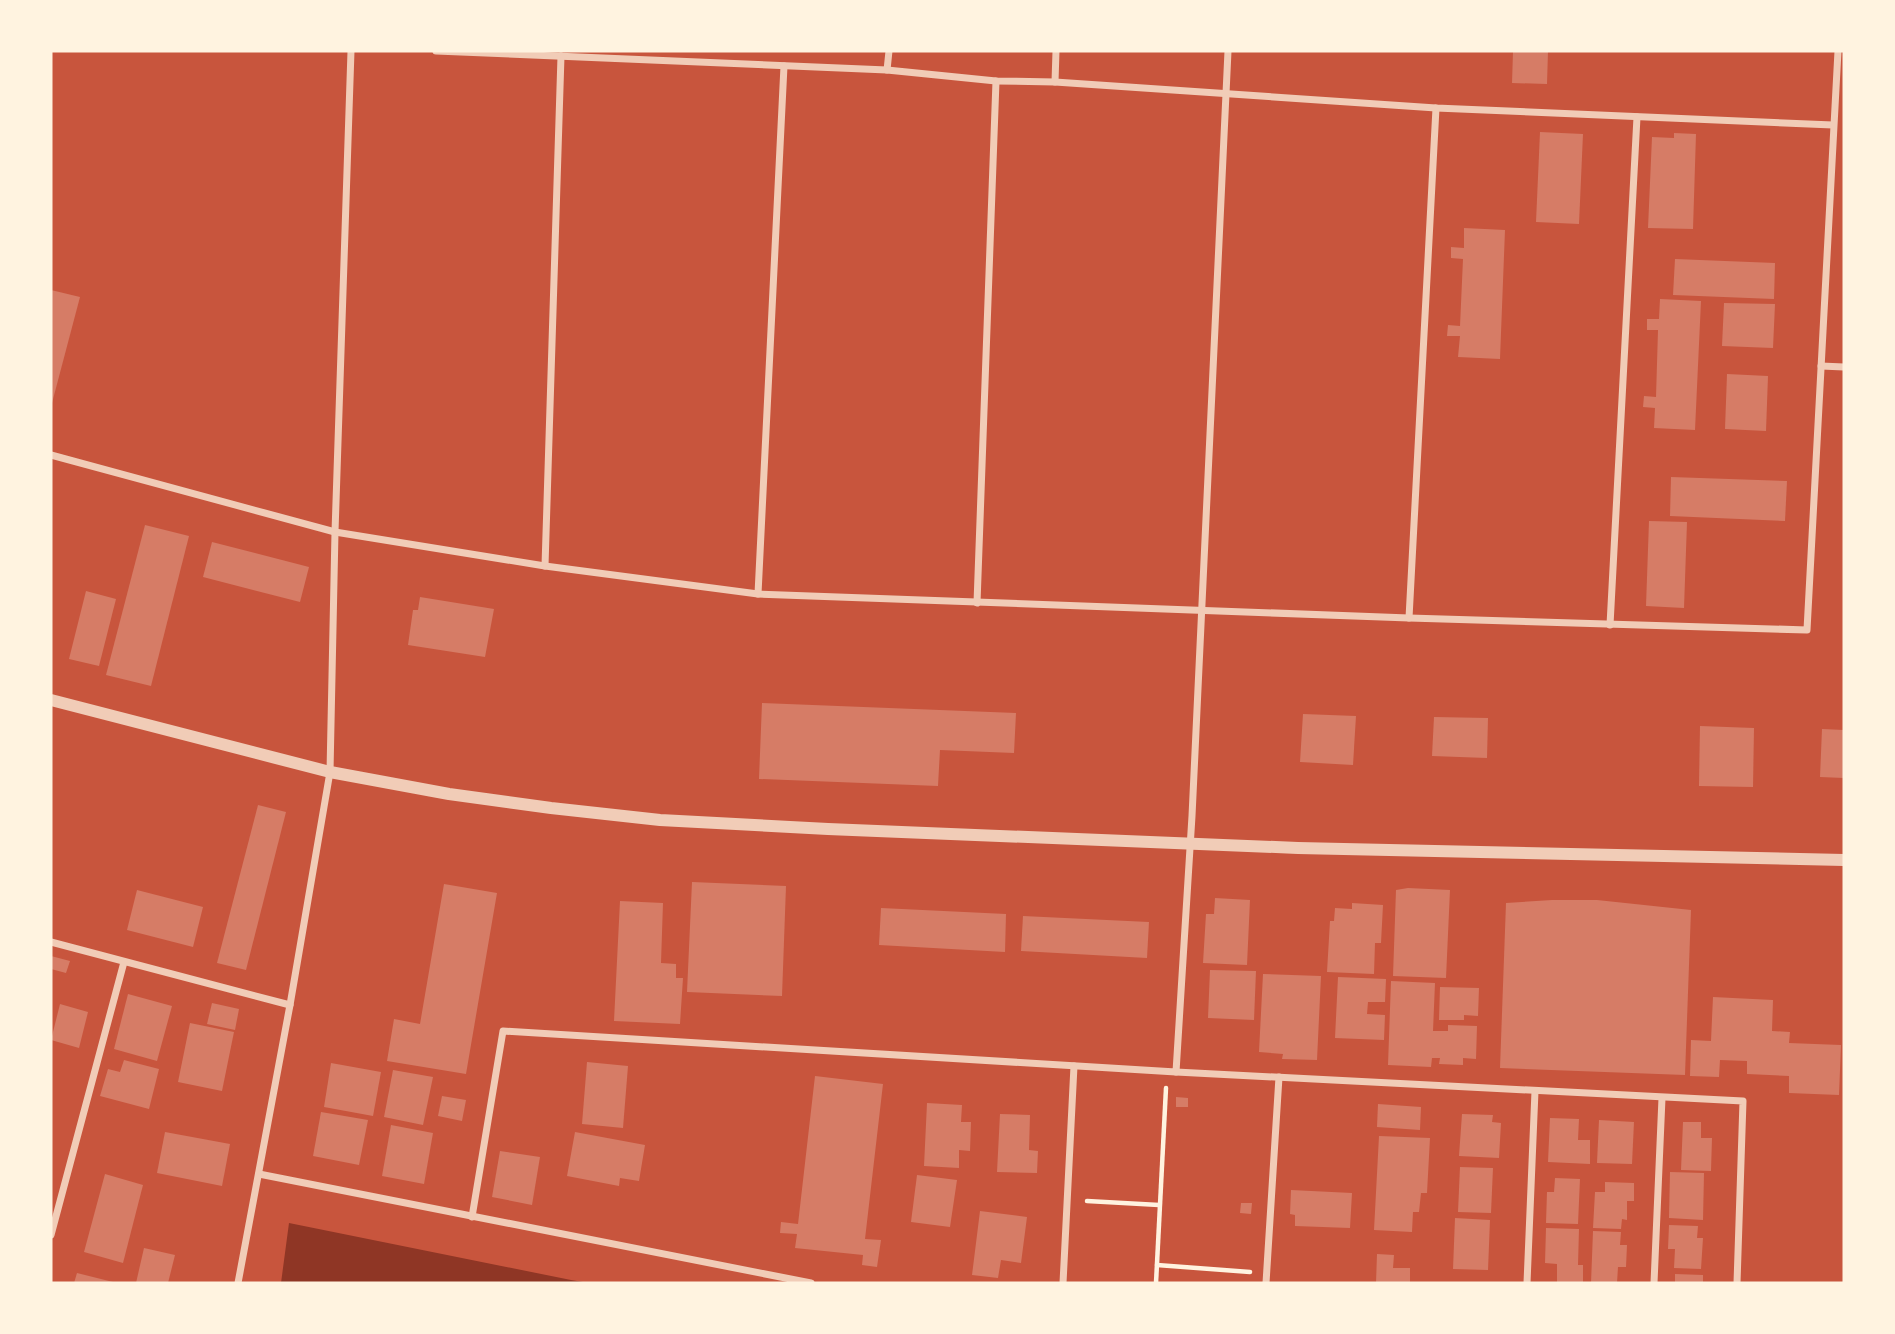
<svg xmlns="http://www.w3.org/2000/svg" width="1895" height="1334" font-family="Karla,sans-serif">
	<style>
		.water { fill: #8f3625 }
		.building { fill: #d67c66 }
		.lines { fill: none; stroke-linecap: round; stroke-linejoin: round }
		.path { stroke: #fff3e0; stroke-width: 4.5 }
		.minor { stroke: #f1ccb7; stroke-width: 7 }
		.tertiary { stroke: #f1ccb7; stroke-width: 12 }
	</style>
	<rect width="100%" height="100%" fill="#c8553d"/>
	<path class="water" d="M289 1223 571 1280 589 1283H281Z"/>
	<g class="building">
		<path d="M1513 51H1548L1547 84 1512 83Z"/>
		<path d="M1540 132 1583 134 1579 224 1536 222Z"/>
		<path d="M1674 133 1696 134 1693 229 1648 228 1652 137 1674 138Z"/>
		<path d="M1464 228 1505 230 1500 359 1458 357 1460 336H1447L1448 325 1460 326 1463 259 1451 258V247L1464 248Z"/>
		<path d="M1675 259 1775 263 1774 299 1673 295Z"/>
		<path d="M51 290 80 297 52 403 51 402Z"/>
		<path d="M1660 299 1701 301 1695 430 1654 428 1655 408 1643 407 1644 396 1656 397 1658 330H1647V319H1659Z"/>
		<path d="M1724 303 1775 304 1773 348 1722 346Z"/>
		<path d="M1727 374 1768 376 1766 431 1725 429Z"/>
		<path d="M1671 477 1787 481 1785 521 1670 516Z"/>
		<path d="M1649 521 1687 522 1684 608 1646 606Z"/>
		<path d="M145 525 189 536 151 686 106 675Z"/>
		<path d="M212 542 309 567 300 602 203 577Z"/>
		<path d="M86 591 116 599 99 666 69 659Z"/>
		<path d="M420 597 494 609 485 657 408 645 413 610H418Z"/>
		<path d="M762 703 1016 713 1014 753 940 750 938 786 759 779Z"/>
		<path d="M1303 714 1356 716 1353 765 1300 762Z"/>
		<path d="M1434 717 1488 718 1487 758 1432 756Z"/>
		<path d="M1700 726 1754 728 1753 787 1699 786Z"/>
		<path d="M1822 729 1844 730V778L1820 777Z"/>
		<path d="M258 805 286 812 246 970 217 963Z"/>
		<path d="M692 882 786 886 782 996 687 992Z"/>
		<path d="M444 884 497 893 466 1074 387 1061 394 1019 420 1024Z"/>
		<path d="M1408 888 1450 890 1446 978 1393 976 1396 890Z"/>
		<path d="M137 890 203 907 193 947 127 930Z"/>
		<path d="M1215 898 1250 900 1247 965 1203 963 1206 914H1214Z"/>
		<path d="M1552 900H1597L1691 910 1685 1075 1500 1068 1506 903Z"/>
		<path d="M620 901 663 903 661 963 676 964V978H683L680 1024 614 1021Z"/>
		<path d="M1352 903 1383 905 1381 943H1375L1374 974 1327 972 1330 921H1334L1335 908 1352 909Z"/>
		<path d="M881 908 1006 914 1005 952 879 945Z"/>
		<path d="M1023 916 1149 922 1147 958 1021 951Z"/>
		<path d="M51 956 70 961 66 973 51 969Z"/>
		<path d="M1210 970 1256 971 1254 1020 1208 1018Z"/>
		<path d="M1263 974 1321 976 1317 1060 1282 1059 1283 1054 1259 1052Z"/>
		<path d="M1338 977 1386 979 1385 1002H1368L1367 1014 1385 1015 1384 1040 1335 1038Z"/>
		<path d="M1391 981 1435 983 1433 1031H1448V1025L1477 1026 1476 1059 1463 1058V1065L1439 1064 1440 1058H1432L1431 1067 1388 1065Z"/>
		<path d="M1440 987 1479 988 1478 1016 1464 1015V1020H1439Z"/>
		<path d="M128 994 172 1006 157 1061 114 1049Z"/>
		<path d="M1713 997 1773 1000 1772 1031 1790 1032 1789 1043 1841 1045 1839 1095 1789 1093V1076L1747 1074V1061L1720 1060 1719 1077 1690 1076 1691 1040 1711 1041Z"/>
		<path d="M212 1003 239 1009 235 1030 207 1024Z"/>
		<path d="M60 1004 88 1012 79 1048 51 1040Z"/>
		<path d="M190 1023 234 1032 222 1091 178 1082Z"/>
		<path d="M124 1060 159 1069 149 1109 100 1096 108 1069 120 1072Z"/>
		<path d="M587 1062 628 1066 623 1128 582 1124Z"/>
		<path d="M331 1063 381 1072 373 1116 324 1107Z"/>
		<path d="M393 1070 433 1077 423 1125 384 1117Z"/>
		<path d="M815 1076 883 1084 865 1239 881 1240 877 1267 862 1265 863 1255 795 1248 797 1234 780 1233 781 1222 798 1224Z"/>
		<path d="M442 1096 466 1100 462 1121 438 1116Z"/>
		<path d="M1176 1097 1188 1098V1107H1176Z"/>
		<path d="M927 1103 962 1105 961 1122H971L970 1151 959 1150V1168L924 1166Z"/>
		<path d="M1378 1104 1421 1107 1420 1130 1377 1127Z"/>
		<path d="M321 1112 368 1120 359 1165 313 1156Z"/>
		<path d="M1000 1114 1030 1115 1029 1150 1038 1151 1037 1173 997 1172Z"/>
		<path d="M1462 1114 1493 1115 1492 1122 1501 1123 1499 1158 1459 1156Z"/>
		<path d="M1550 1118 1579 1119 1578 1140H1590V1164L1548 1162Z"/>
		<path d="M1599 1120 1634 1122 1632 1164 1597 1163Z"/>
		<path d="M1683 1122H1701V1138H1712L1711 1171 1681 1170Z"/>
		<path d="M391 1125 433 1133 424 1184 382 1176Z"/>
		<path d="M165 1132 230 1144 222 1186 157 1173Z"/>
		<path d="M575 1132 645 1145 639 1181 620 1178 619 1186 567 1176Z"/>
		<path d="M1379 1136 1430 1138 1427 1193H1421L1419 1212H1413L1412 1232 1374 1230Z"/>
		<path d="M500 1151 540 1157 532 1205 492 1197Z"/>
		<path d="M1460 1167 1493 1168 1491 1213 1458 1212Z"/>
		<path d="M1670 1172 1704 1173 1703 1220 1669 1218Z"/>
		<path d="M105 1174 143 1185 123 1263 84 1252Z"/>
		<path d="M917 1175 957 1180 950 1227 911 1222Z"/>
		<path d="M1555 1178 1580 1179 1578 1224 1546 1223 1547 1192H1554Z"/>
		<path d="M1605 1182 1634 1183V1201H1627V1220L1622 1219 1621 1229 1593 1228 1595 1192H1605Z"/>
		<path d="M1291 1190 1352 1193 1350 1228 1295 1226V1215L1290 1214Z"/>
		<path d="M1241 1203H1252L1251 1214 1240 1213Z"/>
		<path d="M980 1211 1027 1217 1021 1263 1001 1260 998 1278 972 1275Z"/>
		<path d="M1455 1218 1490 1220 1488 1270 1453 1269Z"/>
		<path d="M1669 1225 1698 1226 1697 1238H1703L1701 1269 1674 1268 1675 1249H1668Z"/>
		<path d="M1546 1228 1579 1229 1578 1265H1583V1283H1557V1264L1545 1263Z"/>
		<path d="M1593 1231 1621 1232 1620 1245H1627L1626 1267H1618L1617 1283H1591Z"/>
		<path d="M144 1248 175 1255 168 1283H136Z"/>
		<path d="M1377 1254 1394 1255 1393 1268H1410V1283H1376Z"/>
		<path d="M77 1273 113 1282V1283H74Z"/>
		<path d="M1675 1274 1703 1275V1283H1675Z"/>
	</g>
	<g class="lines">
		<g class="path">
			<path d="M1087 1201 1159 1205"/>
			<path d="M1157 1265 1250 1272"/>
			<path d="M1156 1283 1166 1088"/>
		</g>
		<g class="minor">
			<path d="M436 51 887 70 996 81 1055 82 1436 108 1833 125"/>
			<path d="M887 70 889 51"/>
			<path d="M1055 82 1056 51"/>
			<path d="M1821 366 1844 367"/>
			<path d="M51 455 335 532 545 566 758 594 1409 618 1807 630 1838 51"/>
			<path d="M545 566 561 56"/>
			<path d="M758 594 784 66"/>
			<path d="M977 603 996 81"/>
			<path d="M1409 618 1436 108"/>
			<path d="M1610 625 1637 117"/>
			<path d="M51 942 290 1005"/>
			<path d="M1176 1072 1743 1101 1737 1283"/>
			<path d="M259 1174 811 1283"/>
			<path d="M472 1217 503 1031 1176 1072 1192 816 1228 51"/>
			<path d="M51 1235 124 962"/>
			<path d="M238 1283 290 1005 330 772 335 532 351 51"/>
			<path d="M1063 1283 1074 1066"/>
			<path d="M1266 1283 1279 1077"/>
			<path d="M1527 1283 1535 1091"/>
			<path d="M1654 1283 1662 1098"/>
		</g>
		<path class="tertiary" d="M51 700 330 772 449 794 551 808 660 820 828 829 1298 848 1844 860"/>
	</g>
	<rect width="1895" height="1334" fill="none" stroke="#fff3e0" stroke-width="105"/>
</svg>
